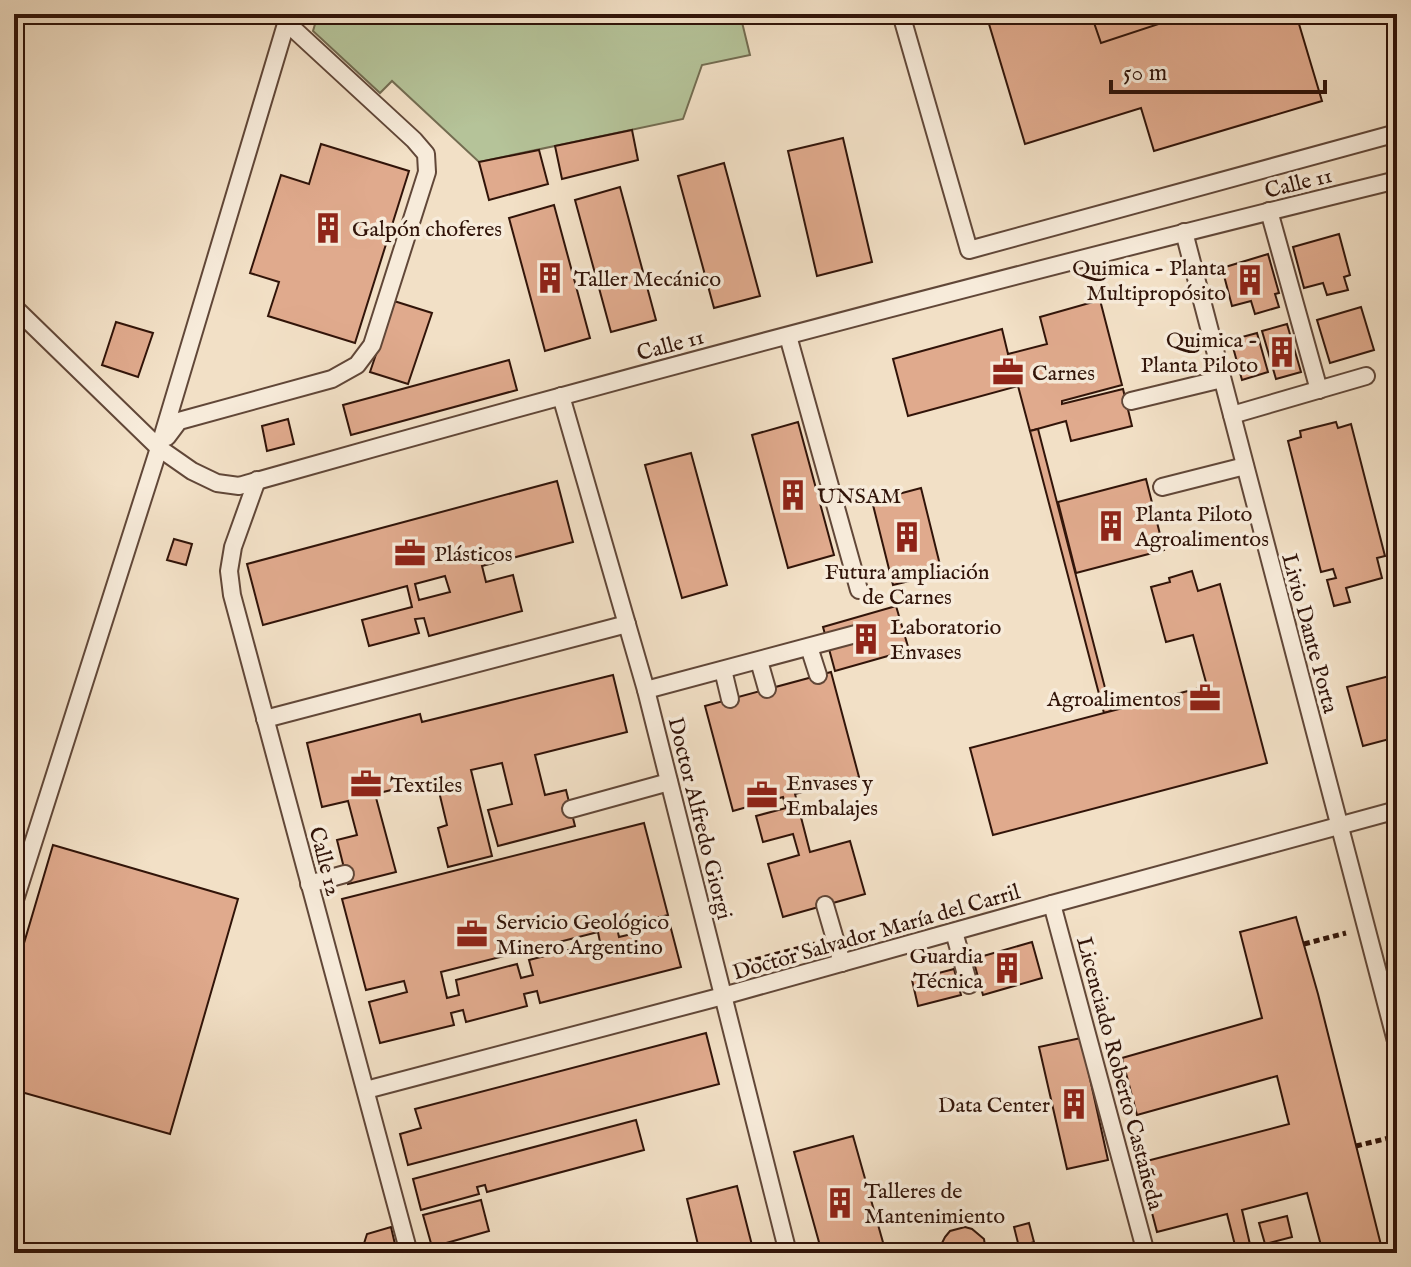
<svg xmlns="http://www.w3.org/2000/svg" width="1411" height="1267" font-family="'IM FELL English',serif">
	<style>
		.green { fill: #b5c399; stroke: #736c51; stroke-width: 2 }
		.building { fill: #e0aa8d; stroke: #311409; stroke-width: 2; fill-rule: evenodd }
		.lines { fill: none; stroke-linecap: round; stroke-linejoin: round }
		.lane-casing { stroke: #614738; stroke-width: 20 }
		.path { stroke: #311409; stroke-width: 5; stroke-dasharray: 6 4; stroke-linecap: butt }
		.lane { stroke: #f7ebda; stroke-width: 16 }
		.labels { text-anchor: middle; stroke-width: 7; stroke-linejoin: round; paint-order: stroke }
		.street-label { font-size: 22px; fill: #311409; stroke: #f7ebda }
		.poi-label { font-size: 22px; fill: #311409; stroke: #f7ebda; text-anchor: start }
	</style>
	<rect width="100%" height="100%" fill="#f2e0c6"/>
	<filter id="stains"><feTurbulence type="fractalNoise" baseFrequency=".0025" numOctaves="4"/><feColorMatrix values="0 0 0 0 .2 0 0 0 0 .09 0 0 0 0 .02 0 0 0 .5 -.17"/></filter>
	<radialGradient id="worn" r=".72"><stop offset=".6" stop-color="#630" stop-opacity="0"/><stop offset="1" stop-color="#630" stop-opacity=".3"/></radialGradient>
	<path class="green" d="M318 14H740L750 55 702 65 683 119 479 162 392 81 380 93 313 31Z"/>
	<g class="building">
		<path d="M986 14H1296L1322 101 1154 151 1141 108 1025 144Z"/>
		<path d="M1091 14H1182L1183 16 1101 43Z"/>
		<path d="M632 130 638 160 562 179 555 146Z"/>
		<path d="M843 138 872 262 817 276 788 151Z"/>
		<path d="M321 144 409 171 355 343 268 316 279 282 250 273 281 175 309 184Z"/>
		<path d="M539 150 548 184 489 200 479 162Z"/>
		<path d="M724 163 760 296 714 308 678 176Z"/>
		<path d="M620 187 656 320 611 332 575 200Z"/>
		<path d="M554 205 590 338 545 351 509 218Z"/>
		<path d="M1339 234 1350 275 1344 277 1348 290 1327 295 1323 283 1304 288 1293 247Z"/>
		<path d="M1268 254 1279 293 1275 294 1279 307 1255 314 1251 301 1232 306 1222 268Z"/>
		<path d="M1100 300 1122 385 1062 401V404L1123 389 1132 426 1071 441 1066 421 1030 431 1018 386 908 416 893 359 1002 329 1008 354 1047 344 1040 317Z"/>
		<path d="M394 301 432 313 408 384 370 372Z"/>
		<path d="M1361 307 1374 350 1330 363 1317 320Z"/>
		<path d="M116 322 153 333 138 377 102 365Z"/>
		<path d="M1287 324 1301 372 1276 379 1262 331Z"/>
		<path d="M1257 333 1268 372 1242 380 1231 340Z"/>
		<path d="M509 360 517 390 351 435 343 405Z"/>
		<path d="M288 419 294 444 267 451 262 426Z"/>
		<path d="M798 422 834 555 788 568 752 435Z"/>
		<path d="M1336 422 1338 428 1351 424 1385 556 1377 558 1382 578 1346 588 1350 602 1334 606 1327 580 1336 578 1333 569 1321 572 1288 441 1301 437 1300 431Z"/>
		<path d="M1038 429 1111 711 1104 713 1030 431Z"/>
		<path d="M691 453 727 585 682 598 645 465Z"/>
		<path d="M1146 479 1164 550 1076 573 1058 502Z"/>
		<path d="M557 481 573 542 482 566 486 582 513 575 522 611 429 636 424 618 415 619 419 633 369 646 362 620 412 607 407 586 263 625 247 564ZM445 576 450 592 419 600 415 584Z"/>
		<path d="M921 488 942 573 893 585 872 501Z"/>
		<path d="M174 539 192 544 186 565 167 560Z"/>
		<path d="M1192 571 1198 591 1220 584 1267 763 993 835 970 748 1207 686 1193 635 1166 642 1151 587 1170 582 1169 578Z"/>
		<path d="M896 606 909 650 835 671 823 627Z"/>
		<path d="M831 672 859 777 795 794 810 852 850 841 865 894 783 917 768 864 799 855 793 834 763 842 756 816 786 808 783 797 733 811 705 706Z"/>
		<path d="M1397 674V737L1363 746 1347 687Z"/>
		<path d="M613 675 627 732 535 755 545 795 566 790 575 826 498 846 488 810 512 804 502 763 471 770 492 856 448 867 438 828 447 825 436 779 375 794 396 872 348 884 337 840 357 835 348 801 322 807 307 743 420 714 422 722Z"/>
		<path d="M644 823 668 915 617 928 619 937 670 925 681 967 540 1003 537 991 524 994 527 1006 466 1022 463 1010 451 1013 454 1025 380 1043 369 1002 407 992 404 981 366 990 342 899ZM598 932 600 942 529 960 533 975 521 978 517 964 456 980 459 995 447 998 441 972Z"/>
		<path d="M53 845 238 899 170 1134 14 1090V977Z"/>
		<path d="M1296 917 1318 994 1383 1253H1323L1307 1193 1242 1210 1252 1253H1237L1227 1214 1157 1232 1139 1163 1289 1124 1277 1076 1137 1115 1122 1058 1262 1018 1240 932Z"/>
		<path d="M1032 942 1042 978 983 995 973 959Z"/>
		<path d="M954 969 961 995 918 1006 912 980Z"/>
		<path d="M706 1033 719 1084 408 1165 400 1134 421 1128 415 1109Z"/>
		<path d="M1081 1038 1108 1160 1067 1169 1039 1047Z"/>
		<path d="M636 1120 644 1150 487 1192 485 1185 477 1187 479 1194 421 1210 413 1179Z"/>
		<path d="M853 1136 886 1253H822L794 1152Z"/>
		<path d="M737 1186 754 1253H700L687 1199Z"/>
		<path d="M481 1200 489 1231 432 1247 423 1215Z"/>
		<path d="M1287 1216 1292 1237 1265 1244 1259 1223Z"/>
		<path d="M1029 1223 1034 1242 1019 1247 1014 1227Z"/>
		<path d="M391 1227 397 1253H361L367 1234Z"/>
		<path d="M965 1227 972 1229 984 1239 986 1253H942V1243L945 1237 950 1231Z"/>
	</g>
	<g class="lines">
		<defs>
			<g id="lane">
				<path d="M901 14 969 250 1397 133"/>
				<path d="M1269 211 1319 390"/>
				<path d="M1184 232 1397 1045"/>
				<path d="M14 307 159 448 192 471 217 483 239 486C623 377 1009 275 1397 180"/>
				<path d="M788 336 859 590"/>
				<path d="M561 396 646 690 788 1253"/>
				<path d="M1131 401 1222 379"/>
				<path d="M1232 415 1366 376"/>
				<path d="M167 437 179 421 332 379 357 365 372 345 427 172 426 154 414 140 286 22"/>
				<path d="M257 480 233 547 229 571 232 595 409 1253"/>
				<path d="M1162 487 1245 466"/>
				<path d="M809 647 818 675"/>
				<path d="M759 661 767 689"/>
				<path d="M723 670 730 699"/>
				<path d="M646 690 867 631"/>
				<path d="M265 719 627 624"/>
				<path d="M571 809 669 782"/>
				<path d="M309 884 345 874"/>
				<path d="M14 903 159 448 289 14"/>
				<path d="M1052 904 1146 1253"/>
				<path d="M825 905 842 963"/>
				<path d="M954 932 969 985"/>
				<path d="M366 1090 723 996 1052 904 1397 810"/>
			</g>
		</defs>
		<use href="#lane" class="lane-casing"/>
		<g class="path">
			<path d="M1304 944 1346 933"/>
			<path d="M736 965 815 944"/>
			<path d="M1356 1146 1397 1136"/>
		</g>
		<use href="#lane" class="lane"/>
	</g>
	<defs>
		<symbol id="building-bare" viewBox="-9 -9 18 18"><path d="M-4-6H4V6H1V3H-1V6H-4ZM-2.5-4.3h1.7v1.8h-1.7ZM.8-4.3h1.7v1.8H.8ZM-2.5-1h1.7V.8h-1.7ZM.8-1h1.7V.8H.8Z" fill="#8f2418" stroke="#f7ebda" stroke-width="2.5" paint-order="stroke"/></symbol>
		<symbol id="office-bare" viewBox="-9 -9 18 18"><path d="M-6-3h4V-5.5h4V-3h4V5H-6ZM-1-4.5V-3h2v-1.5ZM-6 0V1H6V0Z" fill="#8f2418" stroke="#f7ebda" stroke-width="2.5" paint-order="stroke"/></symbol>
	</defs>
	<g fill-rule="evenodd">
		<use href="#building-bare" x="306" y="206" width="44" height="44"/>
		<use href="#building-bare" x="528" y="256" width="44" height="44"/>
		<use href="#building-bare" x="1228" y="258" width="44" height="44"/>
		<use href="#building-bare" x="1260" y="330" width="44" height="44"/>
		<use href="#office-bare" x="986" y="350" width="44" height="44"/>
		<use href="#building-bare" x="771" y="473" width="44" height="44"/>
		<use href="#building-bare" x="1089" y="504" width="44" height="44"/>
		<use href="#building-bare" x="885" y="515" width="44" height="44"/>
		<use href="#office-bare" x="388" y="531" width="44" height="44"/>
		<use href="#building-bare" x="844" y="617" width="44" height="44"/>
		<use href="#office-bare" x="1183" y="676" width="44" height="44"/>
		<use href="#office-bare" x="344" y="762" width="44" height="44"/>
		<use href="#office-bare" x="740" y="773" width="44" height="44"/>
		<use href="#office-bare" x="450" y="912" width="44" height="44"/>
		<use href="#building-bare" x="985" y="946" width="44" height="44"/>
		<use href="#building-bare" x="1052" y="1082" width="44" height="44"/>
		<use href="#building-bare" x="818" y="1181" width="44" height="44"/>
	</g>
	<g class="labels">
		<g class="street-label">
			<text transform="translate(1298 182) rotate(-14)" y="8">Calle 11</text>
			<text transform="translate(670 344) rotate(-15)" y="8">Calle 11</text>
			<text transform="translate(1311 633) rotate(75)" y="8">Livio Dante Porta</text>
			<text transform="translate(701 818) rotate(76)" y="8">Doctor Alfredo Giorgi</text>
			<text transform="translate(326 861) rotate(75)" y="8">Calle 12</text>
			<text transform="translate(876 931) rotate(-16)" y="8">Doctor Salvador María del Carril</text>
			<text transform="translate(1121 1073) rotate(75)" y="8">Licenciado Roberto Castañeda</text>
		</g>
		<g class="poi-label">
			<text x="352" y="236">Galpón choferes</text>
			<text x="1226" y="275" text-anchor="end">Quimica - Planta<tspan x="1226" dy="25">Multipropósito</tspan></text>
			<text x="574" y="286">Taller Mecánico</text>
			<text x="1258" y="347" text-anchor="end">Quimica -<tspan x="1258" dy="25">Planta Piloto</tspan></text>
			<text x="1032" y="380">Carnes</text>
			<text x="817" y="503">UNSAM</text>
			<text x="1135" y="521">Planta Piloto<tspan x="1135" dy="25">Agroalimentos</tspan></text>
			<text x="434" y="561">Plásticos</text>
			<text x="907" y="579" text-anchor="middle">Futura ampliación<tspan x="907" dy="25">de Carnes</tspan></text>
			<text x="890" y="634">Laboratorio<tspan x="890" dy="25">Envases</tspan></text>
			<text x="1181" y="706" text-anchor="end">Agroalimentos</text>
			<text x="786" y="790">Envases y<tspan x="786" dy="25">Embalajes</tspan></text>
			<text x="390" y="792">Textiles</text>
			<text x="496" y="929">Servicio Geológico<tspan x="496" dy="25">Minero Argentino</tspan></text>
			<text x="983" y="963" text-anchor="end">Guardia<tspan x="983" dy="25">Técnica</tspan></text>
			<text x="1050" y="1112" text-anchor="end">Data Center</text>
			<text x="864" y="1198">Talleres de<tspan x="864" dy="25">Mantenimiento</tspan></text>
		</g>
	</g>
	<rect width="1411" height="1267" fill="none" stroke="#f2e0c6" stroke-width="48"/>
	<rect x="16" y="16" width="1379" height="1235" fill="none" stroke="#311409" stroke-width="4"/>
	<rect x="24" y="24" width="1363" height="1219" fill="none" stroke="#311409" stroke-width="2"/>
	<path d="M1111 80v12h214v-12" fill="none" stroke="#311409" stroke-width="4"/>
	<text x="1123" y="80" font-size="24" fill="#311409" stroke="#f7ebda" stroke-width="6" paint-order="stroke">50 m</text>
	<rect width="100%" height="100%" filter="url(#stains)"/>
	<rect width="100%" height="100%" fill="url(#worn)"/>
</svg>
